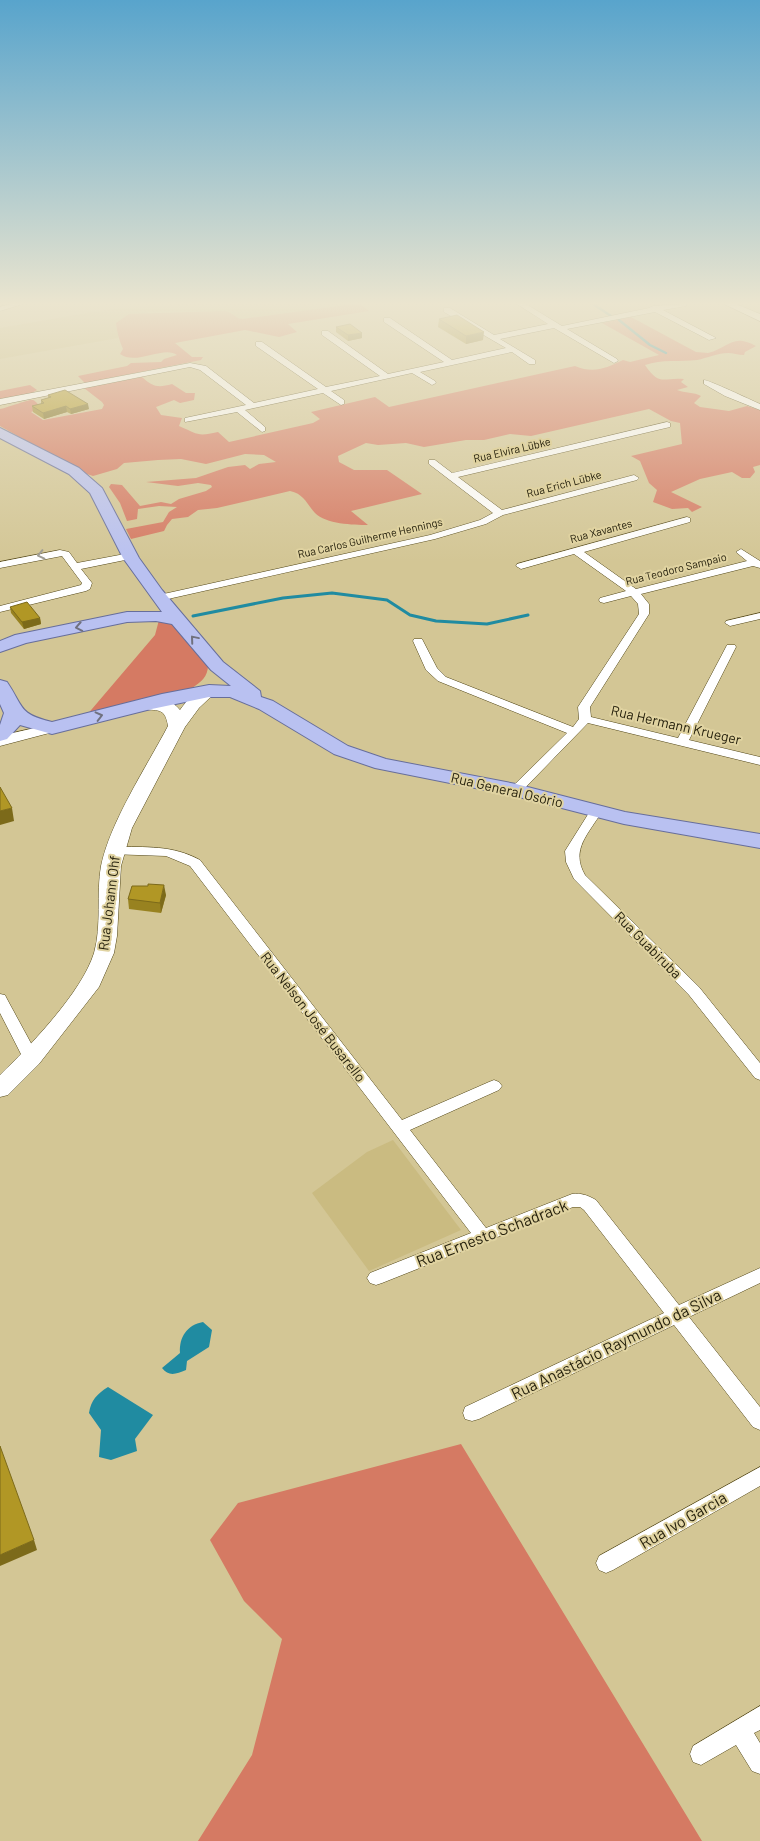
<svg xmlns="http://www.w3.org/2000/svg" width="760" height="1841" font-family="Barlow,sans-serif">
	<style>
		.built { fill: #cabb81 }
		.green { fill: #d57a63 }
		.water { fill: #208ba1 }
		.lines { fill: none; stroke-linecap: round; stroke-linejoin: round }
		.stream-far1 { stroke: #208ba1; stroke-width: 2.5 }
		.stream { stroke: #208ba1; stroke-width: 3 }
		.minor-casing { stroke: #524617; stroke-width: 1 }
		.tertiary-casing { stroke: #524617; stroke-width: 1 }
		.secondary-casing { stroke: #524617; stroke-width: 1 }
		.primary-casing { stroke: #676e9b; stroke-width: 2 }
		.minor { fill: #fff; fill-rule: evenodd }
		.tertiary { fill: #fff; fill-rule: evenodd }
		.secondary { fill: #fff; fill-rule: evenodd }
		.primary { fill: #b9c1f1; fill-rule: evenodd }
		.wall { fill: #988220 }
		.shaded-wall { fill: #7c6a1a }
		.building { fill: #b19725; stroke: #7c6a1a }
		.oneway { stroke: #9d9b92 }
		.oneway2 { stroke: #70717f }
		.labels { text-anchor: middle; stroke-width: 4; stroke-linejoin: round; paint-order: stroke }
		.far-street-label { font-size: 11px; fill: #26210d; stroke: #e0d3a1 }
		.street-label { font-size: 14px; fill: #26210d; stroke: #e0d3a1 }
		.near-street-label { font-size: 16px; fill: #26210d; stroke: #e0d3a1 }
	</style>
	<rect width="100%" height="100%" fill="#d3c695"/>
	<g class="built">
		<path d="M183 304H353L242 319H237L229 311H225L147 312 116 327 119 331 118 338 0 359V328L105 310Z"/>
		<path d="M393 1140 461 1230 369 1271 312 1193 367 1152Z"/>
	</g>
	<g class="green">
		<path d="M353 304H360L369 311 288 324 297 332 279 337 245 330 175 343 192 357H203L201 360 85 383 78 376 127 366 131 363 161 362 164 359 177 355C164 345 136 366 120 354L123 349C119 340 117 332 116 323L129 314 225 311C232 312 235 318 242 319Z"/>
		<path d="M631 317 696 352C700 352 705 353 708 353 729 348 732 333 756 346L745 352 744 355C738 355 733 353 728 353 718 353 707 358 697 360 680 362 662 359 645 365 660 387 663 377 684 379L681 382 688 387 677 390C685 393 694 392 701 396L694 403 700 407 729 411 747 406 760 410V465L753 467 755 472 750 478H742L732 472 700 479 671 492 702 507 692 512 688 508 672 509 653 502 657 490 649 483 640 461 631 456 682 444 680 423 671 421 649 409 531 436 510 434 484 440H466L424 447 406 443 378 445 366 443 338 456 339 462 354 470H387L422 494 351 511 368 525C353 525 326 524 315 513 306 503 304 494 290 491L217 508 198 510 188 517 172 519 167 525 164 531 131 539 126 529 163 522 169 512 177 507 159 506 138 509 137 519 127 521 120 503 109 487 111 484 122 485 140 506 161 502 171 504 179 499 206 491 212 487 211 485 198 483 178 486 146 482 196 478 228 467 245 465 250 469 259 464 276 462 264 455 245 454 206 464 181 459 158 460 124 463 117 469 93 476 81 472 0 426V409C6 408 29 399 33 400 36 401 39 406 42 408L31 412 43 420 102 409 104 405 102 402 84 388 142 377C153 387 158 388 172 384L186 393H195L194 400 180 403 174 400 156 407 161 415 182 418 179 426C198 434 197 437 218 432L229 442 313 423 320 419 311 412 375 397 389 407 575 366C594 374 606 368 623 360L630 362 659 355 602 323Z"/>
		<path d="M30 385 37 390 32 393 0 399V391Z"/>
		<path d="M159 620 171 623 208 665C208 677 201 682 192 688L86 716 155 635Z"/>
		<path d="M461 1444 702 1841H198L252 1755 282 1639 244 1601 210 1540 238 1503Z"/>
	</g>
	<g class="water">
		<path d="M203 1322 212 1330 209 1347 187 1361 186 1370C176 1374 169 1377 162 1368L180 1353C179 1337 187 1325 203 1322Z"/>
		<path d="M108 1387 153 1415 135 1439 137 1451 111 1460 99 1457 101 1430 89 1413C91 1400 97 1394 108 1387Z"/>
	</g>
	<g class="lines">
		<g class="stream-far1">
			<path d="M593 304 611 316"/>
			<path d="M619 320 650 345 666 353"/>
		</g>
		<path class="stream" d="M193 616 283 598 332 593 387 600 410 615 436 621 487 624 528 615"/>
		<defs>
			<g id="minor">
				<path d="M11 304H23L0 311V307Z"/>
				<path d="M517 304H526L562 326 649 308 653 306 687 304 686 306 663 310 716 338 709 340 655 312 567 329 617 359 618 361 614 363 554 328 500 339 535 360V364H529L512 352 420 372 435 381 436 383 432 385 412 373 331 391 344 400V404L341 405 323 393 245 410 265 427V431L262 432 237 412 185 422V418L246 405 200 370 190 367 0 405V399L190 363 206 366 254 403 318 389 256 346V342H262L326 387 380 376 322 335V331H328L388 374 444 362 384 322V318H390L452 360 506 348 444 312V308H450L494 335 548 324Z"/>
				<path d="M704 380C709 380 751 400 760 404V410L725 396 704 384Z"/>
				<path d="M667 422 670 423V427L458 477 502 510 634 475 639 478 637 480 503 515 486 524 435 539 159 601 154 598 159 595 430 535 480 520 493 513 429 464V460H435L452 473Z"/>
				<path d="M687 517 690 518V522L584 552 636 589 747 561 736 552 741 549 760 561V568L753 566 641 594 649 604V614L590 707 591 717 678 738 726 647 727 645H735L736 647 689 740 760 757V765L588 723 520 793H512L510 790 512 787 567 733 438 681 426 670 413 641 414 639H422L437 668 446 677 573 727 579 719 578 707 639 614 638 604 631 596 604 603 600 602 599 600 600 598 626 591 574 554 521 569 516 566 517 564Z"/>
				<path d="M60 550 69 552 77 563 130 553 135 556 130 559 81 569 92 583 90 589 86 591 0 612V606L81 585 82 583 62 556 0 568V562Z"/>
				<path d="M760 613V619L730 626 725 623 726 621Z"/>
				<path d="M596 807 602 811C589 834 570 849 585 875L699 987 760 1063V1080L755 1078 689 995 574 879 566 862 565 851 592 808Z"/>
				<path d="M115 847C145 847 173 845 200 860L402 1120 489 1082 494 1080 499 1082 502 1086 499 1090 410 1130 486 1228 572 1194C582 1193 587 1195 596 1200L679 1305 760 1268V1283L689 1317 760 1407V1430L753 1427 674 1325 479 1419 472 1421 465 1419 463 1413 465 1407 664 1313 584 1210 580 1207H573L382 1283 376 1285 370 1283 367 1278 370 1273 471 1233 190 866 166 856 110 854 108 851 110 848Z"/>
				<path d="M0 994 5 995 7 999 39 1058 36 1062 31 1063 26 1062 23 1058 0 1013Z"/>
				<path d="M760 1467V1486L613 1570 606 1573 599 1570 596 1563 599 1556Z"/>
				<path d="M760 1706V1730L754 1733 760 1743V1774L752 1771 736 1745 701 1765 693 1762 690 1754 693 1746Z"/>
			</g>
			<g id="tertiary">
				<path d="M724 304H736L760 314V321Z"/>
				<path d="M52 724 57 725 59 728 57 731 0 746V736Z"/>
			</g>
			<path id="secondary" d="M209 686 215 687 217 691 199 708 185 727 132 828 121 866 117 936 114 953 99 987 39 1064 8 1095 0 1097V1075C30 1046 82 992 94 953 102 925 96 894 101 866 110 822 147 766 168 726 165 706 157 712 141 708L139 704 141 700C154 697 172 699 180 710 187 700 197 689 209 686Z"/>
			<path id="primary" d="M0 428 79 468 102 488 139 558 162 590 223 662 260 691 261 697 273 701 348 746 386 759 516 784 625 812 760 834V848L624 824 515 796 375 768 334 754 259 709 230 697H209L147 710 52 734 20 725 7 739 0 741V725L4 713 0 704V680L7 682C24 707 18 714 52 722L162 694 209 685 231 686 211 670 172 624 156 621 127 622 26 643 0 652V641L15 635 127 612H162L123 558 90 493 69 474 0 438Z"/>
		</defs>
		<use href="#minor" class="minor-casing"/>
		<use href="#tertiary" class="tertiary-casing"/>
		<use href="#secondary" class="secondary-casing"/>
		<use href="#primary" class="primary-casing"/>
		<use href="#minor" class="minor"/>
		<use href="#tertiary" class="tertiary"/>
		<use href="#secondary" class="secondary"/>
		<use href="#primary" class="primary"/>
	</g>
	<g class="wall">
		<path d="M439 319 483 340 466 344 438 327Z"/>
		<path d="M336 327 362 338 348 341 336 332Z"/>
		<path d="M48 395 89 409 71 414 67 412 44 419 33 412 32 406 41 404V400L48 398Z"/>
		<path d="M10 607 40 618 41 624 24 629 11 613Z"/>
		<path d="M166 895 161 913 129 909 128 899Z"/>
	</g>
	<g class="shaded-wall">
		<path d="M484 332 483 340 466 344V336Z"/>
		<path d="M362 333V338L348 341V335Z"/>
		<path d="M88 404 89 409 71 414 70 409Z"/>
		<path d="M66 406 67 412 44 419 43 413Z"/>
		<path d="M40 618 41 624 24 629 22 622Z"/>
		<path d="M12 808 14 821 0 825V811Z"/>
		<path d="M164 885 166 895 161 913 160 903Z"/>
		<path d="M34 1540 37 1550 0 1566V1555Z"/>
	</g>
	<g class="building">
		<path d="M457 315 484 332 466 336 439 319Z"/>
		<path d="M350 324 362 333 348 335 336 327Z"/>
		<path d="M65 390 88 404 70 409 66 406 43 413 32 406 44 403 41 400 51 397 48 395Z"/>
		<path d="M27 602 40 618 22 622 10 607Z"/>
		<path d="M0 787 12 808 0 811Z"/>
		<path d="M148 884 164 885 160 903 128 899 132 886H148Z"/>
		<path d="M0 1446 34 1540 0 1555Z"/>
	</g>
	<defs><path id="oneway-chevron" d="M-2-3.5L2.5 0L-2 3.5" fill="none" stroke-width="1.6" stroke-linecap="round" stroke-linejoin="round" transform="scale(1.25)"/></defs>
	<use class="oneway" href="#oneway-chevron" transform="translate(41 555) rotate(167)"/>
	<g class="oneway2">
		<use href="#oneway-chevron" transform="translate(79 627) rotate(169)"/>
		<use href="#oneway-chevron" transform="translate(194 639) rotate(-130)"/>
		<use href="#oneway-chevron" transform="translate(99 716) rotate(-14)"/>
	</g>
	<linearGradient id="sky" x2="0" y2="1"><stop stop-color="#58a4cc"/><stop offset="0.54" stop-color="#ebe5cf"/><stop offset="1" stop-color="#ebe5cf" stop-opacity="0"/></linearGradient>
	<rect width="760" height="562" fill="url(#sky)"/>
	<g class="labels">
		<g class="far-street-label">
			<text transform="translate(512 450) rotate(-13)" y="4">Rua Elvira Lübke</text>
			<text transform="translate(564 484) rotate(-15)" y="4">Rua Erich Lübke</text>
			<text transform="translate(601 531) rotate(-15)" y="4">Rua Xavantes</text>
			<text transform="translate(370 538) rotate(-13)" y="4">Rua Carlos Guilherme Hennings</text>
			<text transform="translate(676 569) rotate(-14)" y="4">Rua Teodoro Sampaio</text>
		</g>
		<g class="street-label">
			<text transform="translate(676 725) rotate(13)" y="5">Rua Hermann Krueger</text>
			<text transform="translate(507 790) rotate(13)" y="5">Rua General Osório</text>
			<text transform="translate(109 903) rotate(-83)" y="5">Rua Johann Ohf</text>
			<text transform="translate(648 945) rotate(45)" y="5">Rua Guabiruba</text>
			<text transform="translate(313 1017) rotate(52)" y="5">Rua Nelson José Busarello</text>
		</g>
		<g class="near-street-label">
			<text transform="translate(492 1233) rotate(-21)" y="6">Rua Ernesto Schadrack</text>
			<text transform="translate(616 1344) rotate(-26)" y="6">Rua Anastácio Raymundo da Silva</text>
			<text transform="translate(683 1520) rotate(-30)" y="6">Rua Ivo Garcia</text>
		</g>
	</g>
</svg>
